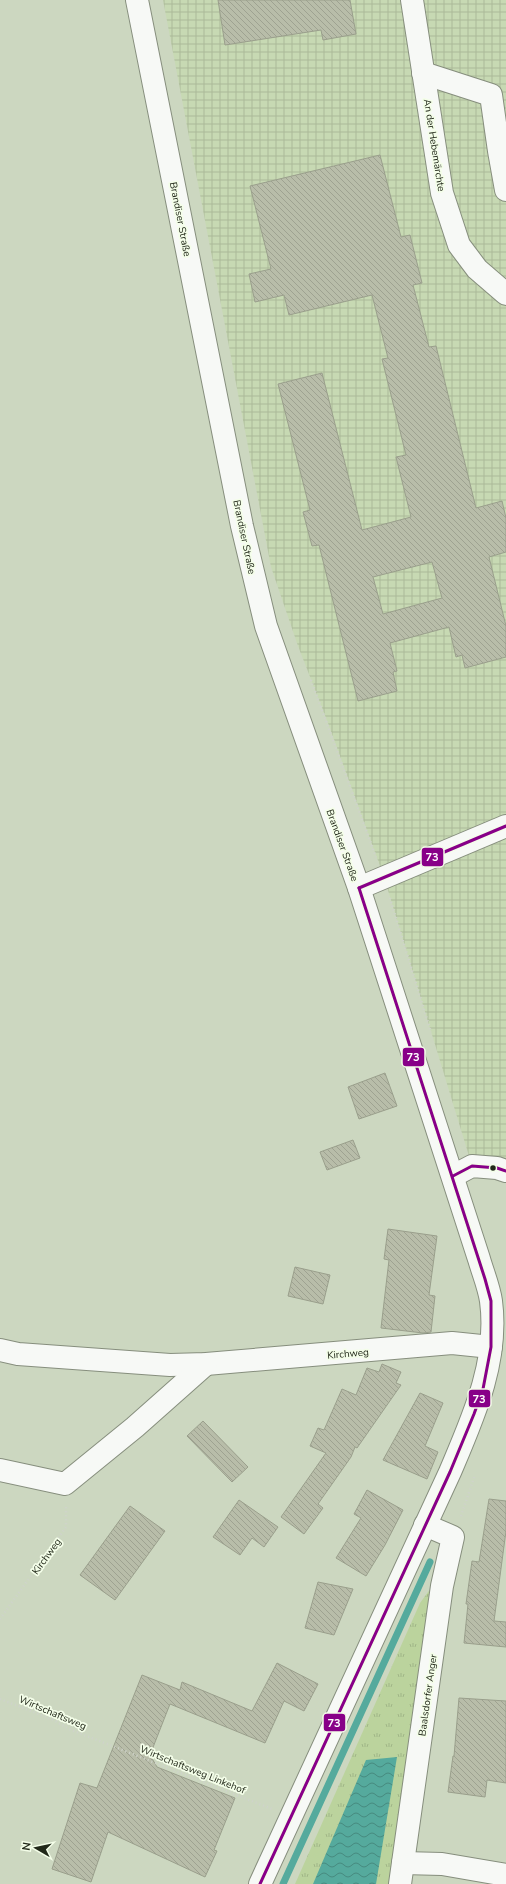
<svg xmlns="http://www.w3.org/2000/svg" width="506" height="1884" font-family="'Nunito Sans',sans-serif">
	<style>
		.industrial { fill: url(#industrial-grid) }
		.park { fill: url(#park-tufts) }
		.water { fill: url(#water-waves) }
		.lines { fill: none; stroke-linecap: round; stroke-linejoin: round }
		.stream { stroke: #55aa9d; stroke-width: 7 }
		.building { fill: url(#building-back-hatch); stroke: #9a9f8c; fill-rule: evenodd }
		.minor-casing { stroke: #868e7d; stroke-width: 24 }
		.path { stroke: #cfd3cb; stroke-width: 2.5; stroke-dasharray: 1 3; stroke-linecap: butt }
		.minor { stroke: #f7f9f6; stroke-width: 22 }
		.bus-1-casing { stroke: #f4fee9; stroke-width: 6 }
		.bus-1 { stroke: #808; stroke-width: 3 }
		.bus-dot { fill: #212819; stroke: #f4fee9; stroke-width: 1.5 }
		.labels { text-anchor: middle; stroke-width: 3.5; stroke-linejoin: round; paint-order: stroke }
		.street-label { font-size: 10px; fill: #212819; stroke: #f4fee9 }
		.line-badge { stroke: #f4fee9; stroke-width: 1.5 }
		.badge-label { font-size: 11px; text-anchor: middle; font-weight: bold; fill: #fff }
	</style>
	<defs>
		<pattern id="industrial-grid" width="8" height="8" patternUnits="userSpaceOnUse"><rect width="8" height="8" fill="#c7d9b3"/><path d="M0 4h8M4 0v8" fill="none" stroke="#abba99"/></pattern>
		<pattern id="park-tufts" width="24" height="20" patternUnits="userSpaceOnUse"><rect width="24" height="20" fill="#bbd39d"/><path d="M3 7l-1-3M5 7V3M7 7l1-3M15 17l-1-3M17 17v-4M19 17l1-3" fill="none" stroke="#a0b587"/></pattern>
		<pattern id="water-waves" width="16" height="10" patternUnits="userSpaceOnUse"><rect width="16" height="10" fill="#55aa9d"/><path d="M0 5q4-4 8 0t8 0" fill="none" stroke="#468a7f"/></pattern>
		<pattern id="building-back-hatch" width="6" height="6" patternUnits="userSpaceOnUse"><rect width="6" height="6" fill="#b8bda9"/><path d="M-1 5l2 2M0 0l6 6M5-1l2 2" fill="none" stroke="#9ea291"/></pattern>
	</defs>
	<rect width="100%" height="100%" fill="#ccd7c0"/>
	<path class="industrial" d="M163 0H506V1171L472 1166 384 877 328 723 298 646 271 567Z"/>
	<path class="park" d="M431 1588 409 1884H295L420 1603Z"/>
	<path class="water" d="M397 1757 376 1884H313L366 1760Z"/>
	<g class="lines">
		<path class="stream" d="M283 1884 430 1562"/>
	</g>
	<g class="building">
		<path d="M218 0H350L356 34 323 40 321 30 225 45Z"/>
		<path d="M380 155 401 237 410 235 422 283 413 285 429 347 436 346 476 508 502 501 506 518V552L489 557 506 626V657L465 668 462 655 456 657 449 627 390 643 397 671 393 672 397 691 358 701 319 545 312 546 303 512 310 510 278 384 322 373 362 530 411 517 396 457 406 455 382 359 388 358 372 295 289 315 284 295 255 302 249 274 271 269 250 186ZM432 562 442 598 383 614 373 577Z"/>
		<path d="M385 1073 397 1106 359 1119 348 1087Z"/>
		<path d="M353 1140 360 1158 327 1170 320 1152Z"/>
		<path d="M388 1229 437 1236 429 1295 435 1296 431 1332 423 1333 381 1328 389 1260 384 1259Z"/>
		<path d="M295 1267 330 1275 323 1304 288 1296Z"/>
		<path d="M382 1364 401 1372 396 1383 401 1385 357 1448 355 1447 351 1457 318 1504 323 1508 304 1534 281 1517 326 1453 310 1446 318 1428 324 1430 342 1389 356 1395 367 1368 379 1372Z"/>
		<path d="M420 1393 443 1403 425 1446 438 1452 427 1479 383 1460Z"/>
		<path d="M203 1421 248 1467 232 1482 187 1436Z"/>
		<path d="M367 1490 403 1510 385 1545 366 1576 336 1558 361 1518 354 1514Z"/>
		<path d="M489 1499 506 1501V1531L494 1621 506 1622V1647L464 1643 468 1604H466L472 1561 479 1562Z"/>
		<path d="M239 1500 278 1527 264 1547 252 1538 240 1555 213 1537Z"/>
		<path d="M130 1506 165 1531 115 1600 80 1575Z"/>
		<path d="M318 1582 353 1589 334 1635 305 1628Z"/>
		<path d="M277 1663 318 1684 304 1711 284 1701 265 1743 170 1704 150 1755 157 1767 235 1798 214 1850 217 1851 205 1877 108 1832 91 1882 52 1869 80 1783 97 1788 142 1675 180 1690 182 1682 252 1711Z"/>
		<path d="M459 1698 506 1701V1783L487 1780 485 1797 448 1792 453 1756H454Z"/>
	</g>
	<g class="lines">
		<defs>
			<g id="minor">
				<path d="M137 0 242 526 266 626 359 888 479 1259C483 1273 489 1287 491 1301 499 1361 473 1418 450 1472L260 1884"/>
				<path d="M412 0 442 193 459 245 477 269 506 294"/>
				<path d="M423 73 491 95 499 151 506 190"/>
				<path d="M359 888 506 826"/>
				<path d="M453 1176 472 1166 497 1168 506 1171"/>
				<path d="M0 1350 18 1354 170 1365 206 1364 452 1343 491 1347"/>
				<path d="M0 1470 65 1484 135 1427 206 1364"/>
				<path d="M403 1863 442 1864 506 1875"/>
				<path d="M400 1884 442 1586 453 1537 425 1525"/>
			</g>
		</defs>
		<use href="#minor" class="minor-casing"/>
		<g class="path">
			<path d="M311 680 376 857"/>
			<path d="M390 898 431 1032"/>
			<path d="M461 1516 475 1475"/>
			<path d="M0 1619 66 1527V1505"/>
			<path d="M0 1699 54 1720 69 1729 272 1809"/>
		</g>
		<use href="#minor" class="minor"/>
		<defs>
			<g id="bus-1">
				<path d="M359 888 506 826"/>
				<path d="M453 1176 472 1166 497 1168 506 1171"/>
				<path d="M260 1884 450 1472 474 1414 483 1389 491 1347V1301L485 1279 359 888"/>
			</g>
		</defs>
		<use href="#bus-1" class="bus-1-casing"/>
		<use href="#bus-1" class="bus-1"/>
	</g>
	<circle class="bus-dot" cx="493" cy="1168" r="3.5"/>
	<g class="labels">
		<g class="street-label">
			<text transform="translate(435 145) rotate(81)" y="4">An der Hebemärchte</text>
			<text transform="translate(181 219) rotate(79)" y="4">Brandiser Straße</text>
			<text transform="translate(245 537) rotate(78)" y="4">Brandiser Straße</text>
			<text transform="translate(343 845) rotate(70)" y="4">Brandiser Straße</text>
			<text transform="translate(348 1353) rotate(-5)" y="4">Kirchweg</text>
			<text transform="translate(46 1556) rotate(-54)" y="4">Kirchweg</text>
			<text transform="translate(427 1695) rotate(-82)" y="4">Baalsdorfer Anger</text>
			<text transform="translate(53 1712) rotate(23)" y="4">Wirtschaftsweg</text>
			<text transform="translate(193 1769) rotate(22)" y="4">Wirtschaftsweg Linkehof</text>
		</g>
	</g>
	<g class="line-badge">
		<rect x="421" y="847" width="23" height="20" rx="4" fill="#808"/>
		<rect x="402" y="1047" width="23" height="20" rx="4" fill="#808"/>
		<rect x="468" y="1389" width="23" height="19" rx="4" fill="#808"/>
		<rect x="323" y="1713" width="23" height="19" rx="4" fill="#808"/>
	</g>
	<g class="badge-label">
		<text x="432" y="861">73</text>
		<text x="413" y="1061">73</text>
		<text x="479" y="1403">73</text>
		<text x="334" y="1727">73</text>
	</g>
	<g transform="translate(36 1848) rotate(279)" stroke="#f4fee9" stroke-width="3" paint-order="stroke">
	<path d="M0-3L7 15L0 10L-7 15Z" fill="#212819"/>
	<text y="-6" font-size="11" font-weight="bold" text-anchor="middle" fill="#212819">N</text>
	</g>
</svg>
